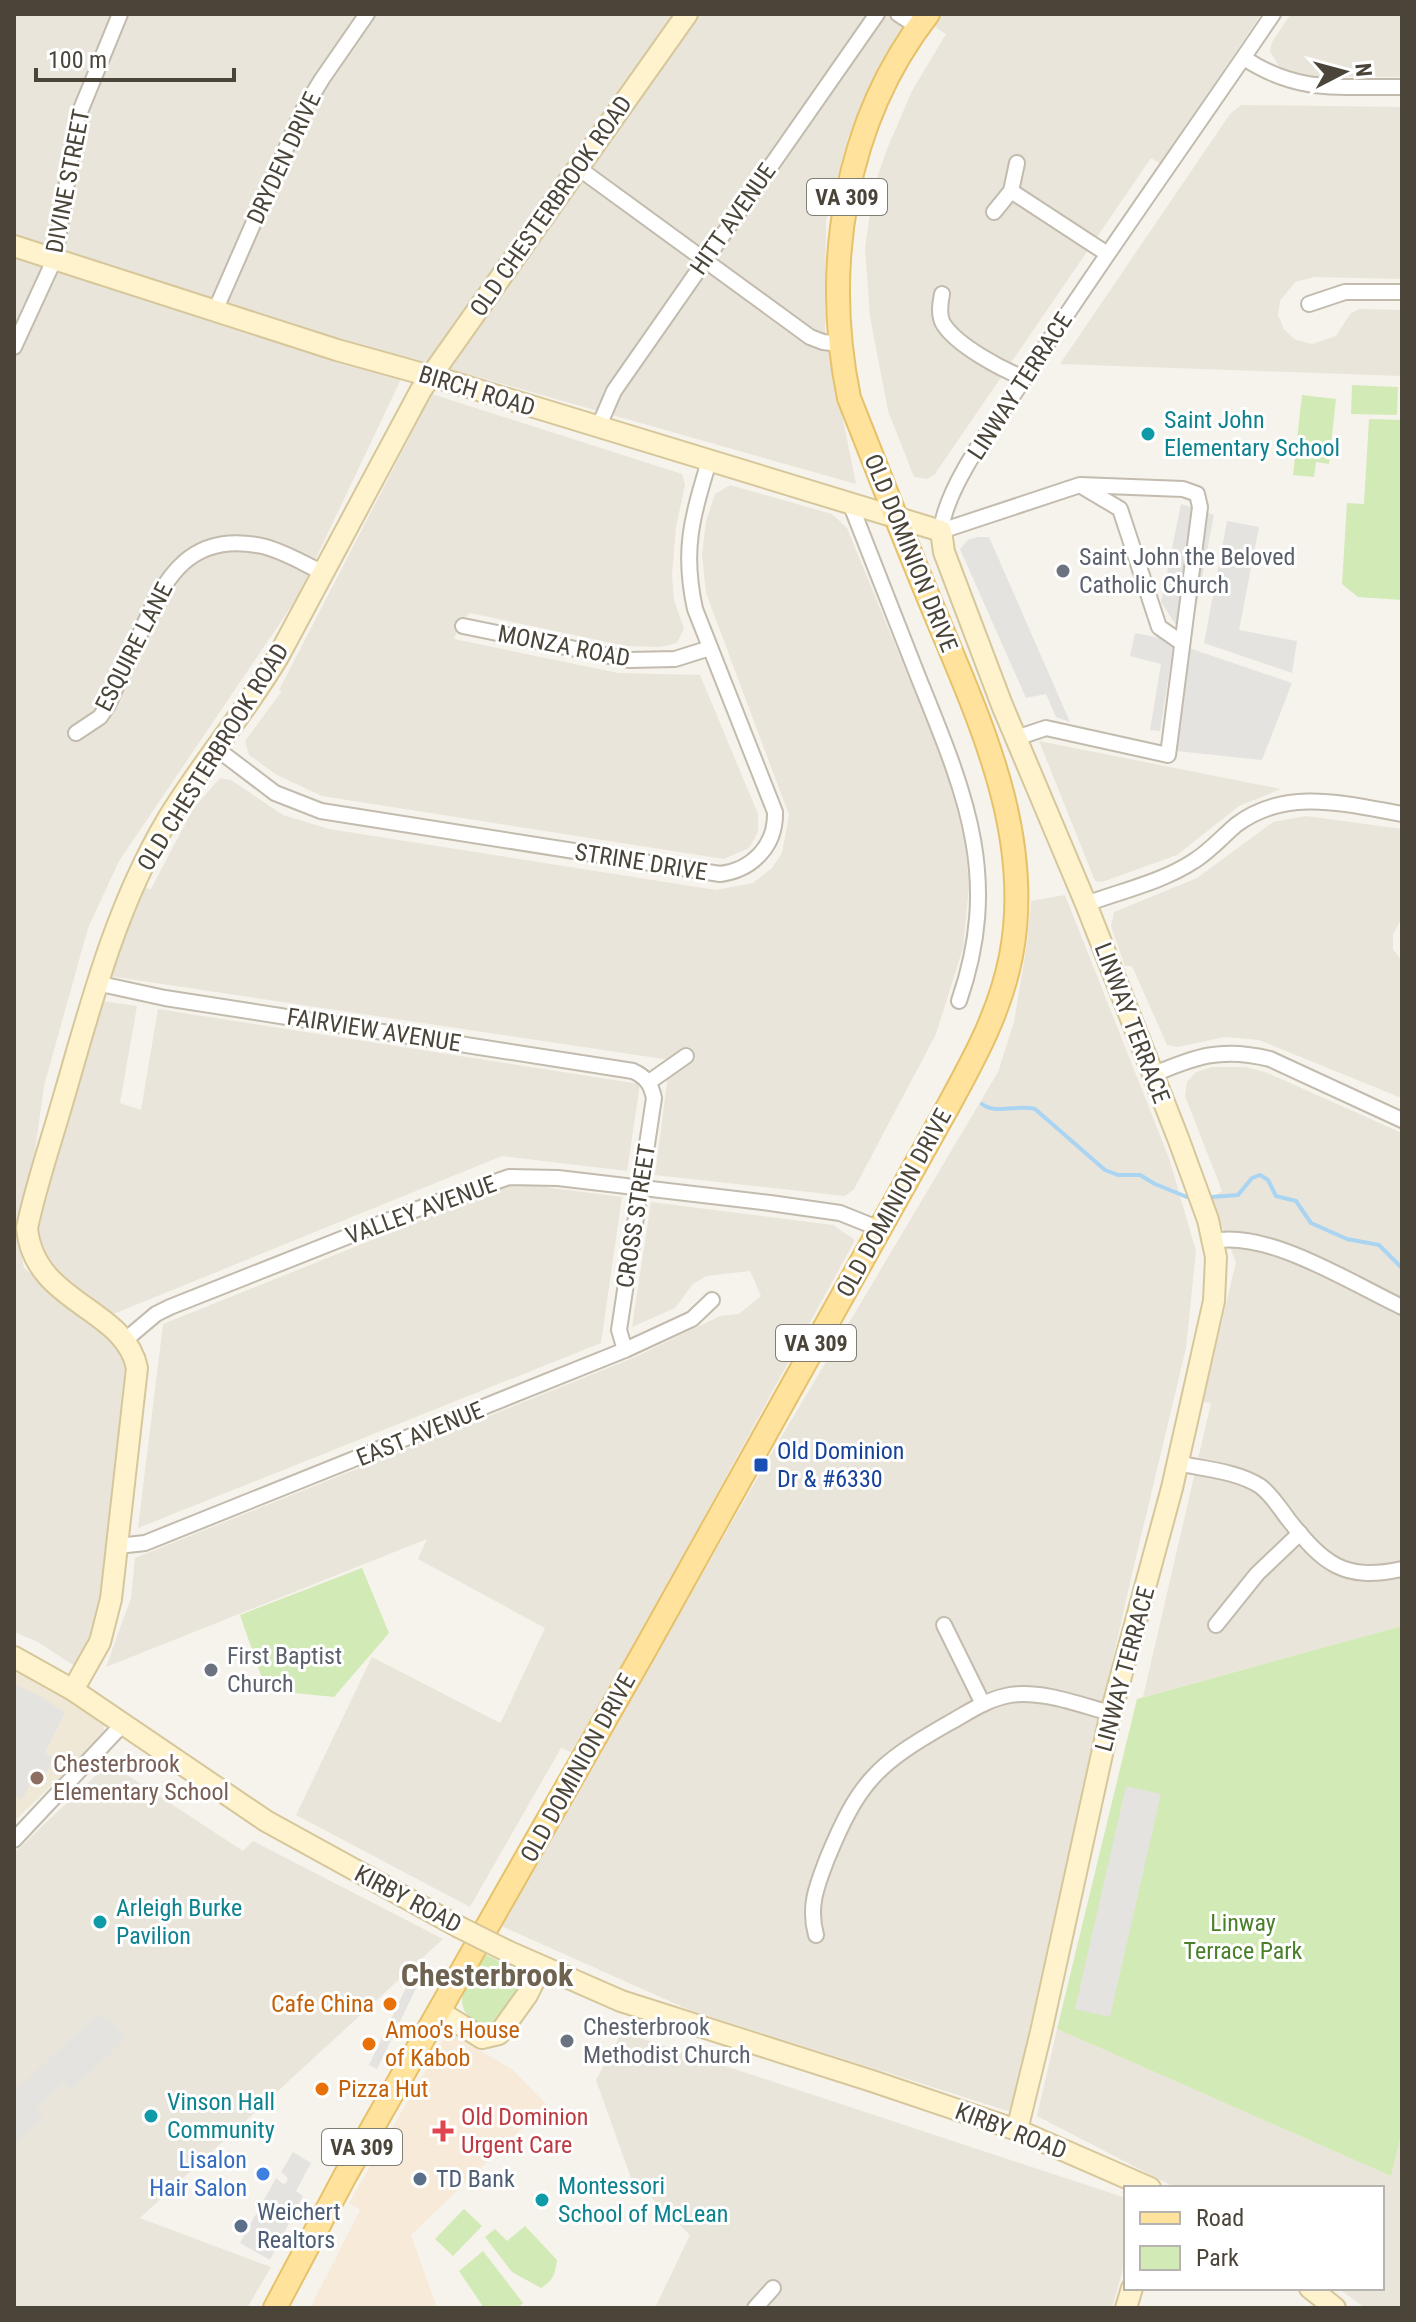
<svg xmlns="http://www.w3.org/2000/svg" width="1416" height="2322" font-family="'Roboto Condensed',sans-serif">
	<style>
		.residential { fill: #eae5da }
		.commercial { fill: #f7ead8 }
		.education { fill: #efe8d6 }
		.green { fill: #d2eab5 }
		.parking { fill: #e5e3e0 }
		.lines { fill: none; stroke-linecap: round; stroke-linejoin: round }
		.stream { stroke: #a9d4f2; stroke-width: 4 }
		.street-casing { stroke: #c2bbae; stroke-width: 18 }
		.secondary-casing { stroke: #d6c79b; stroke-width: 24 }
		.primary-casing { stroke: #e6c16a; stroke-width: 26 }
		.street { stroke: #fff; stroke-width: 14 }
		.secondary { stroke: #fff3cd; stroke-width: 20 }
		.primary { stroke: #ffe39c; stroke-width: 22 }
		.secondary-bridge-casing { stroke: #d6c79b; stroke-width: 24; stroke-linecap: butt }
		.secondary-bridge { stroke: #fff3cd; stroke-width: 20 }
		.culture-dot { fill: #0f9aa8; stroke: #fff; stroke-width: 3 }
		.worship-dot { fill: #6b7280; stroke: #fff; stroke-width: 3 }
		.transit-dot { fill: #1a4fb4; stroke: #fff; stroke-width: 3 }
		.education-dot { fill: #8d6e63; stroke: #fff; stroke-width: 3 }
		.food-dot { fill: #e8710a; stroke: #fff; stroke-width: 3 }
		.health-dot { fill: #e0444e; stroke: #fff; stroke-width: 3 }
		.shop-dot { fill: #3f7fe0; stroke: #fff; stroke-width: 3 }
		.service-dot { fill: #5c6f8a; stroke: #fff; stroke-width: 3 }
		.labels { text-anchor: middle; stroke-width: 6; stroke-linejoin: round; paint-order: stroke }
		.shield { fill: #fff; stroke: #817c74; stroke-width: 2 }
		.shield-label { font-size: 22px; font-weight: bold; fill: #4b4439 }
		.street-label { font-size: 24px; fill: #4b4439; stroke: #fff }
		.culture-label { font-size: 24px; fill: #0d838f; stroke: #fff; text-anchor: start }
		.worship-label { font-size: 24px; fill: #5b616d; stroke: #fff; text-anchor: start }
		.transit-label { font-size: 24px; fill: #164399; stroke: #fff; text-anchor: start }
		.education-label { font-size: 24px; fill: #785e54; stroke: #fff; text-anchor: start }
		.park-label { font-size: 24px; fill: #4a7f2a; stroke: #fff }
		.food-label { font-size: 24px; fill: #c56008; stroke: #fff; text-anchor: start }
		.health-label { font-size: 24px; fill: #be3a42; stroke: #fff; text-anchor: start }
		.shop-label { font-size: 24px; fill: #366cbe; stroke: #fff; text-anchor: end }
		.service-label { font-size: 24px; fill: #4e5e75; stroke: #fff; text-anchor: start }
		.district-label { font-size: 32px; font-weight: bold; fill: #6e6250; stroke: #fff }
	</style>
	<rect width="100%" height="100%" fill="#f6f3ec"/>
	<g class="residential">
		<path d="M14 14H914L848 137 826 221 825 330 856 484 411 358 297 598 119 861 88 928 44 1086 21 1252 24 1268 131 1357 101 1603 81 1660 73 1665 38 1642 14 1632Z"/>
		<path d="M942 14H1261L1161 164 1151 158 935 474 927 479 914 477 888 411 870 317 865 248 874 186 887 149 912 91 946 34 932 25Z"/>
		<path d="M1291 14H1402V77L1303 76 1280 68 1270 51 1272 42Z"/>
		<path d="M1241 105 1402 107V279L1314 277 1295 282 1280 301 1278 315 1284 329 1294 339 1312 344 1336 336 1350 314 1359 309 1402 310V376L1060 364 1230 114Z"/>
		<path d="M432 394 682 474 685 485 676 527 672 575 674 600 684 629 677 643 660 647 626 646 470 613 461 621 454 639 618 673 700 675 758 814V832L749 848 724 859 322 796 277 775 249 755 245 741 282 691 279 690Z"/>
		<path d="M730 485 832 514 847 528 945 766 965 842 969 886 963 948 936 1034 854 1189 845 1196 655 1175 670 1060 102 975 139 888 151 889 193 809 220 778 231 780 283 815 329 829 716 890 753 883 772 868 782 853 789 815 706 593 702 555 706 521 715 494Z"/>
		<path d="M1039 741 1281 789 1239 806 1177 855 1102 882 1095 881Z"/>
		<path d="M1306 816 1402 829V918L1393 934V949L1402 961V1095L1399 1097 1259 1040 1225 1037 1177 1047 1167 1045 1132 966H1125L1111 926 1114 912 1197 878 1273 822Z"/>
		<path d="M1065 895 1169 1158 1196 1251 1186 1348 1132 1574 1011 2112 687 2009 501 1926 767 1461 998 1072 1014 1022 1027 944 1031 901Z"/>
		<path d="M95 1000 137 1006 120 1103 141 1110 158 1009 640 1084 627 1171 502 1156 106 1317 41 1265 32 1214 69 1119Z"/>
		<path d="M1212 1067H1246L1268 1073 1402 1133V1626L1143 1697 1211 1403 1203 1402 1236 1262 1211 1198 1222 1191 1185 1096 1187 1082 1196 1072Z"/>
		<path d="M514 1183 622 1197 601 1343 138 1528 163 1324Z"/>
		<path d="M651 1202 833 1225 855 1240 575 1754 561 1748 470 1907 296 1815 372 1657 500 1723 503 1718 545 1628 418 1559 427 1539 106 1667 131 1598 135 1558 633 1358 720 1316 739 1314 761 1296 750 1271 706 1276 693 1284 675 1308 632 1327Z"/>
		<path d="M109 1763 243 1851 253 1841 443 1939 140 2218 271 2267 247 2308H14V1853Z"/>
		<path d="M1057 2029 1391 2176 1402 2131V2308H1365L1338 2288H1382V2188H1176L1037 2116Z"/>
		<path d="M622 2032 1126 2198V2258L1112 2308H655L690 2235 631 2178 596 2080Z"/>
	</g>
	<path class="commercial" d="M448 2031 513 2070 547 2105 411 2235 437 2308H310L360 2210 349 2203Z"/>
	<path class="education" d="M14 1661 102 1716 105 1735 14 1821Z"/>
	<g class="green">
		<path d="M1352 385 1398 387 1397 415 1351 414Z"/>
		<path d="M1302 395 1336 399 1329 464 1316 462 1314 477 1293 475Z"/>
		<path d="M1369 419 1402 420V600L1358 597 1342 584 1347 503 1364 504Z"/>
		<path d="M362 1568 389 1633 334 1697 266 1690 240 1615Z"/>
		<path d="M1402 1626V2131L1391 2176 1057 2029 1137 1699Z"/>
		<path d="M483 1953 506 1965 514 1980 520 1982C516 2001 505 2019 488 2028 443 2010 467 1984 483 1953Z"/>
		<path d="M464 2209 482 2226 453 2256 435 2239Z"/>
		<path d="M525 2226 557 2260C555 2274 554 2280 541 2288L512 2272 485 2237 495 2229 507 2241Z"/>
		<path d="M483 2251 523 2303 518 2308H484L459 2271Z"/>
	</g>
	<g class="parking">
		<path d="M1181 504 1214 515 1189 645 1161 602Z"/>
		<path d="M1227 521 1259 527 1239 630 1297 641 1292 673 1204 643Z"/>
		<path d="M977 537H989L1070 722 1056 717 1046 694 1026 698 960 549 968 540Z"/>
		<path d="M1135 633 1174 641 1160 731 1150 730 1161 664 1130 656Z"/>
		<path d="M1189 648 1292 683 1262 760 1176 751Z"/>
		<path d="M14 1684 40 1696 65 1713 45 1753 54 1758 40 1786 31 1782 22 1800 14 1795Z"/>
		<path d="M1126 1786 1161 1794 1110 2017 1075 2009Z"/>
		<path d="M413 1973 421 1978 377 2069 369 2065Z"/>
		<path d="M98 2014 103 2020 107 2017 126 2038 71 2090 63 2082 36 2108 43 2117 14 2144V2092Z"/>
		<path d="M293 2152 311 2163 296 2191 303 2196 270 2260 240 2243 276 2178 283 2184 286 2183 288 2178 281 2172Z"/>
	</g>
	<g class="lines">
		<g class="stream">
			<path d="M982 1104C996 1115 1018 1104 1035 1109L1105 1170 1118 1175H1140L1155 1184 1187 1197"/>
			<path d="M1212 1197 1238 1195 1252 1178 1260 1175 1268 1180 1276 1196 1296 1201 1311 1223 1347 1239 1379 1245 1402 1268"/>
		</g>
		<defs>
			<g id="street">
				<path d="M898 14 918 27"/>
				<path d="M1244 58C1298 94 1340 86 1402 87"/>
				<path d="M577 167 810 337 823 342 840 344"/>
				<path d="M1011 191 1106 253"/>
				<path d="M994 212 1011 191 1017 163"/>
				<path d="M942 294C940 304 938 316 944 325 958 346 1001 369 1024 378"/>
				<path d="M1309 304 1345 292H1402"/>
				<path d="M215 311 302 112 322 79 367 14"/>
				<path d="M14 347 55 258 77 119 120 14"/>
				<path d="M598 428 614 391 877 14"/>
				<path d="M1083 487 1120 509 1159 627 1182 643"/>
				<path d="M850 503C873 562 896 620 919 679 965 793 1002 877 959 1001"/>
				<path d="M463 626 629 660 675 659 710 648"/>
				<path d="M76 733 100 717 108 705C119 680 130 656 141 632 165 576 191 531 262 546 284 551 304 564 324 573"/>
				<path d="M1016 738 1046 728 1168 755 1200 507 1197 494 1183 489 1080 485 941 531C946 485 996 421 1022 382 1103 257 1190 137 1273 14"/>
				<path d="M217 749 275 793 321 811 720 874C752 870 776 846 775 812L695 609C682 550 692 518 709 461"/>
				<path d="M1086 904C1121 891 1162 882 1194 861 1210 851 1222 837 1236 825 1286 787 1346 804 1402 814"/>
				<path d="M96 983 165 998 633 1071C646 1077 651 1084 654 1098L619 1330 625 1350"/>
				<path d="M1152 1075C1196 1056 1222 1047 1270 1059L1402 1120"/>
				<path d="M649 1082 686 1056"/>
				<path d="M1213 1241C1269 1230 1351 1283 1402 1307"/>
				<path d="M124 1341 156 1314 170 1307 412 1211 509 1177 558 1178 770 1203 840 1213 880 1229"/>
				<path d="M1177 1463C1203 1469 1237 1471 1260 1486 1272 1495 1279 1507 1288 1519 1323 1563 1343 1582 1402 1569"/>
				<path d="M118 1546 145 1543 625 1350 692 1319 712 1300"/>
				<path d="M944 1625 983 1704"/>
				<path d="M1216 1625 1257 1574 1300 1533"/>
				<path d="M14 1840 122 1725"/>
				<path d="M816 1935C808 1906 817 1885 827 1859 859 1781 877 1764 949 1723 969 1712 987 1699 1010 1695 1042 1690 1080 1705 1111 1713"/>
				<path d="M755 2308 773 2288"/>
			</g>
			<g id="secondary">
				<path d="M14 246 337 350 452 382 941 531 944 552 1002 705 1086 904 1178 1138 1208 1220 1216 1257 1214 1301 1172 1488 1111 1713 1041 2032 1017 2130"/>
				<path d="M14 1657 73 1690 266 1821 457 1926"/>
				<path d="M73 1690 100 1642 111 1599 137 1368C125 1307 34 1304 27 1228 36 1185 51 1142 63 1100 91 1004 115 909 166 822 200 765 244 714 278 657L421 390 687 14"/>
				<path d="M507 1951 621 2001 872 2081 1017 2130 1150 2188"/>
				<path d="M440 2012 482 2038 499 2034 527 1995 541 1967"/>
				<path d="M1310 2288 1335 2308"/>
				<path d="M1126 2308 1132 2288"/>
			</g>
			<path id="primary" d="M275 2308 345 2176 646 1648 945 1112C973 1061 1000 1013 1011 956 1035 831 976 713 930 601 902 534 876 466 849 398 822 266 844 122 928 14"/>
		</defs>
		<use href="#street" class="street-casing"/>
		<use href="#secondary" class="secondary-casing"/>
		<use href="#primary" class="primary-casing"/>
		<use href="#street" class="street"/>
		<use href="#secondary" class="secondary"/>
		<use href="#primary" class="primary"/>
		<defs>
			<path id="secondary-bridge" d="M457 1926 507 1951"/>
		</defs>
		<use href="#secondary-bridge" class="secondary-bridge-casing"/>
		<use href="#secondary-bridge" class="secondary-bridge"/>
	</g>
	<g class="culture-dot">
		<circle cx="1148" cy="434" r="8"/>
		<circle cx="100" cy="1922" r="8"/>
		<circle cx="151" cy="2116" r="8"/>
		<circle cx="542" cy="2200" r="8"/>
	</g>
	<g class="worship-dot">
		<circle cx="1063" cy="571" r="8"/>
		<circle cx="211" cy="1670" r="8"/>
		<circle cx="567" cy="2041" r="8"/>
	</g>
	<rect class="transit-dot" x="753" y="1457" width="16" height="16" rx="4"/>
	<circle class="education-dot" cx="37" cy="1778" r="8"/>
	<g class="food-dot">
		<circle cx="390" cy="2004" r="8"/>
		<circle cx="369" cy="2044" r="8"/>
		<circle cx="322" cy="2089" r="8"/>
	</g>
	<path class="health-dot" d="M439 2119h8v8h8v8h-8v8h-8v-8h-8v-8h8z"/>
	<circle class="shop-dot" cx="263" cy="2174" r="8"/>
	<g class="service-dot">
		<circle cx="420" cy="2179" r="8"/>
		<circle cx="241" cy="2226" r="8"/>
	</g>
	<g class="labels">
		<g class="shield">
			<rect x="807" y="179" width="80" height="36" rx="6"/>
			<rect x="776" y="1325" width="80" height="36" rx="6"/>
			<rect x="322" y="2129" width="80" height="36" rx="6"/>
		</g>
		<g class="shield-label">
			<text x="847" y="205">VA 309</text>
			<text x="816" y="1351">VA 309</text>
			<text x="362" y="2155">VA 309</text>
		</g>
		<g class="street-label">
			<text transform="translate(284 158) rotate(-65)" y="8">DRYDEN DRIVE</text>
			<text transform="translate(68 181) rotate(-79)" y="8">DIVINE STREET</text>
			<text transform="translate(551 206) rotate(-55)" y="8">OLD CHESTERBROOK ROAD</text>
			<text transform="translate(733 219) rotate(-55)" y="8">HITT AVENUE</text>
			<text transform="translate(1020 386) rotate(-57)" y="8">LINWAY TERRACE</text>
			<text transform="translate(477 391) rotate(17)" y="8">BIRCH ROAD</text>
			<text transform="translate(911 553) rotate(68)" y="8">OLD DOMINION DRIVE</text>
			<text transform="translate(564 646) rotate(11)" y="8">MONZA ROAD</text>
			<text transform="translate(134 647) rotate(-63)" y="8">ESQUIRE LANE</text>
			<text transform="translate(213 757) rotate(-58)" y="8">OLD CHESTERBROOK ROAD</text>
			<text transform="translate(641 862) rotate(9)" y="8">STRINE DRIVE</text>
			<text transform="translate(1132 1023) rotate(69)" y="8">LINWAY TERRACE</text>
			<text transform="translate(374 1030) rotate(9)" y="8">FAIRVIEW AVENUE</text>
			<text transform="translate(894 1203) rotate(-61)" y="8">OLD DOMINION DRIVE</text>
			<text transform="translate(421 1210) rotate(-20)" y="8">VALLEY AVENUE</text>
			<text transform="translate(636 1216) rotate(-81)" y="8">CROSS STREET</text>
			<text transform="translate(420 1434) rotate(-22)" y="8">EAST AVENUE</text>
			<text transform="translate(1125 1669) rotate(-75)" y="8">LINWAY TERRACE</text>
			<text transform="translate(578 1768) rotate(-61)" y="8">OLD DOMINION DRIVE</text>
			<text transform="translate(408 1899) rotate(28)" y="8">KIRBY ROAD</text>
			<text transform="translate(1011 2131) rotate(21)" y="8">KIRBY ROAD</text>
		</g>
		<g class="culture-label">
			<text x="1164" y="428">Saint John<tspan x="1164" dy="28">Elementary School</tspan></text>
			<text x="116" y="1916">Arleigh Burke<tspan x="116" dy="28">Pavilion</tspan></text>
			<text x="167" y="2110">Vinson Hall<tspan x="167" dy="28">Community</tspan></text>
			<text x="558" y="2194">Montessori<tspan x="558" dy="28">School of McLean</tspan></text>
		</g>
		<g class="worship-label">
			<text x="1079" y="565">Saint John the Beloved<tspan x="1079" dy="28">Catholic Church</tspan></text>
			<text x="227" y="1664">First Baptist<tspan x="227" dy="28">Church</tspan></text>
			<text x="583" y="2035">Chesterbrook<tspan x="583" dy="28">Methodist Church</tspan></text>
		</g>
		<g class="transit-label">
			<text x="777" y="1459">Old Dominion<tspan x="777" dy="28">Dr &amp; #6330</tspan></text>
		</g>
		<g class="education-label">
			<text x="53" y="1772">Chesterbrook<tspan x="53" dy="28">Elementary School</tspan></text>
		</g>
		<g class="park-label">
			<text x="1243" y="1931">Linway<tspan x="1243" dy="28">Terrace Park</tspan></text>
		</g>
		<g class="food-label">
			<text x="374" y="2012" text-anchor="end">Cafe China</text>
			<text x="385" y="2038">Amoo's House<tspan x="385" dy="28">of Kabob</tspan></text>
			<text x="338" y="2097">Pizza Hut</text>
		</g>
		<g class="health-label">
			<text x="461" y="2125">Old Dominion<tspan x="461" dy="28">Urgent Care</tspan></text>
		</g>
		<g class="shop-label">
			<text x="247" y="2168">Lisalon<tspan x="247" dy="28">Hair Salon</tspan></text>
		</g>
		<g class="service-label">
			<text x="436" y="2187">TD Bank</text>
			<text x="257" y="2220">Weichert<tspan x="257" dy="28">Realtors</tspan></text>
		</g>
		<g class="district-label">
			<text x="487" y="1986">Chesterbrook</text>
		</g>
	</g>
	<rect width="1416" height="2322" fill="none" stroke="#4b4439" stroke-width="32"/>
	<rect x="1124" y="2186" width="260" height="104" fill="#ffffff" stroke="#b7b4b0" stroke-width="2"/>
	<rect x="1140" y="2212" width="40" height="12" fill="#ffe39c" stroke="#b7b4b0" stroke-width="2"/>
	<text x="1196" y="2226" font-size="24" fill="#4b4439">Road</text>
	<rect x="1140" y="2246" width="40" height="24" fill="#d2eab5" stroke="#b7b4b0" stroke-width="2"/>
	<text x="1196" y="2266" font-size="24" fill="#4b4439">Park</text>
	<g transform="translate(1344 72) rotate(84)" stroke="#ffffff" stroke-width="6" paint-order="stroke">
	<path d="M0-6L14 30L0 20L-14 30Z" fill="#4b4439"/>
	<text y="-12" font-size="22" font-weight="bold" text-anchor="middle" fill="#4b4439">N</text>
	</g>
	<path d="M36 68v12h198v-12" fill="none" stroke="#4b4439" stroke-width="4"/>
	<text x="48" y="68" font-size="24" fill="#4b4439" stroke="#ffffff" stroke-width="6" paint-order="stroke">100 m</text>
</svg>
